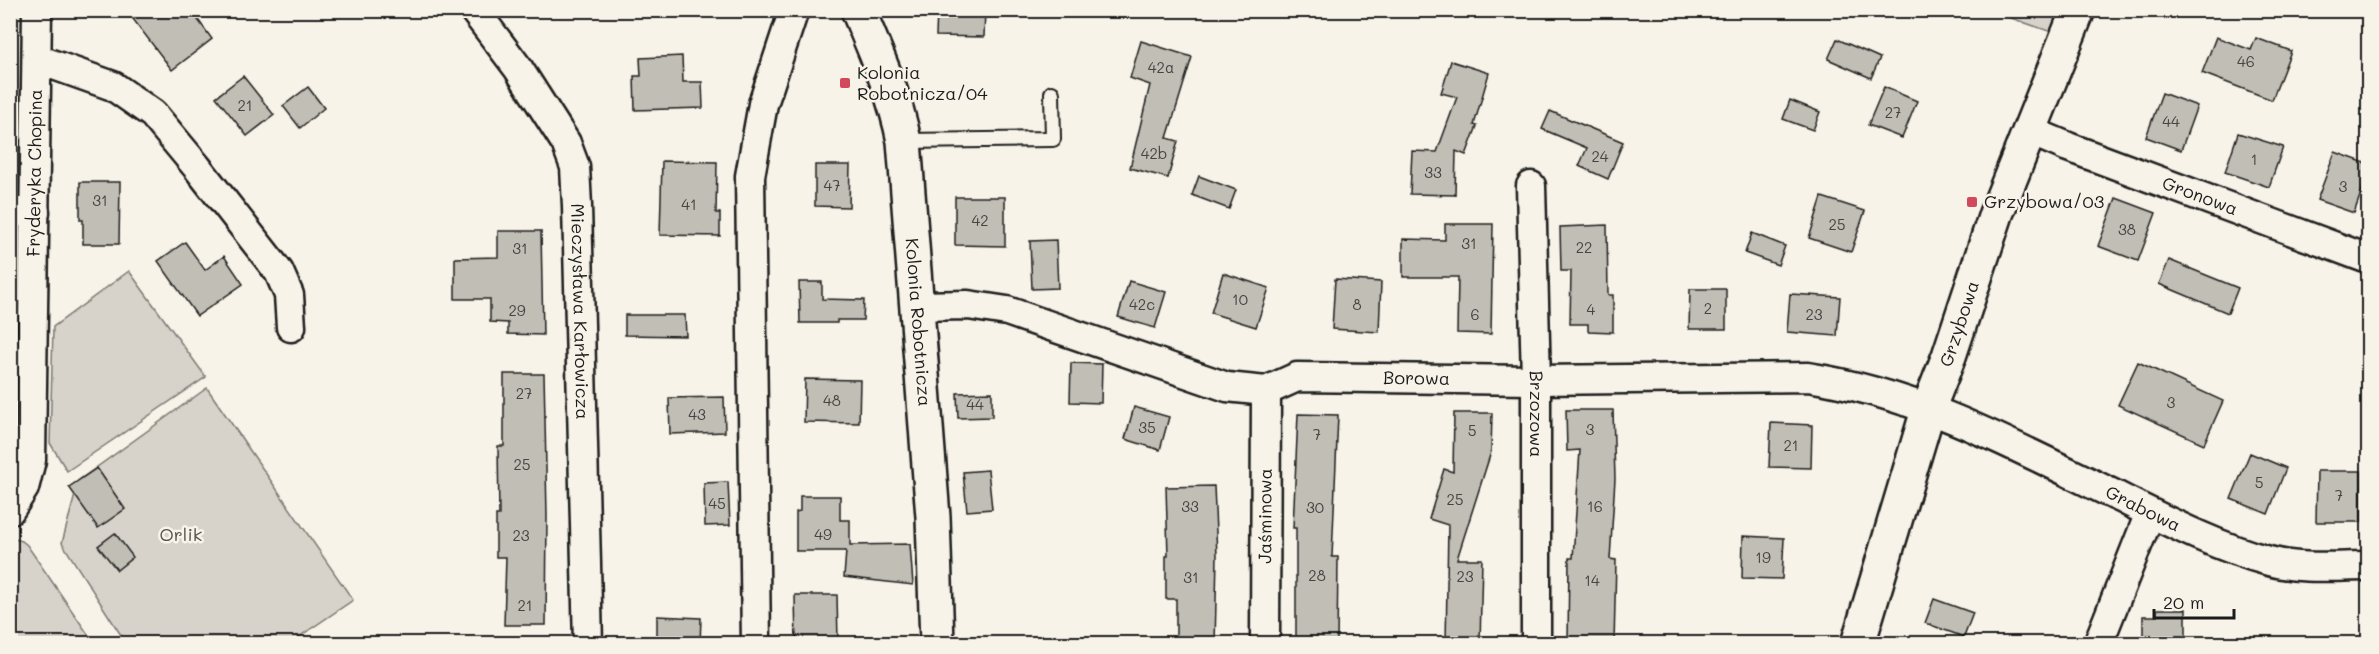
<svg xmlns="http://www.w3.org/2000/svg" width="2379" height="654" font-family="Mali,sans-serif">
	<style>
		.green { fill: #d7d3cb; stroke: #7a7874; stroke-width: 1.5 }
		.building { fill: #c0beb5; stroke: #1c1c1c; stroke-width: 1.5 }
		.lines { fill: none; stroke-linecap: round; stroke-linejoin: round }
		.lane-casing { stroke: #1c1c1c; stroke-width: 18 }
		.street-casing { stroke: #1c1c1c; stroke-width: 33 }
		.secondary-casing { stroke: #1c1c1c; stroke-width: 38 }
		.lane { stroke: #f7f3e8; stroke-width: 14 }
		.street { stroke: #f7f3e8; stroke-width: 28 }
		.secondary { stroke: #f7f3e8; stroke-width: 33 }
		.poi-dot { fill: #d1495b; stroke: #f7f3e8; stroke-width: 2 }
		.labels { text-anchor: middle; stroke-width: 5; stroke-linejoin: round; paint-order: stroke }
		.number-label { font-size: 15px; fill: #454442 }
		.poi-label { font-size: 18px; fill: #1c1c1c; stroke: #f7f3e8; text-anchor: start }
		.street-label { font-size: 18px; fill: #1c1c1c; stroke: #f7f3e8 }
		.park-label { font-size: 18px; fill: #545351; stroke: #f7f3e8 }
	</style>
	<rect width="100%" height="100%" fill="#f7f3e8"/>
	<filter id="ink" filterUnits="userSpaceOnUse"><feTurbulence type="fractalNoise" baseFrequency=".0167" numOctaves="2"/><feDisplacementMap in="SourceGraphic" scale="12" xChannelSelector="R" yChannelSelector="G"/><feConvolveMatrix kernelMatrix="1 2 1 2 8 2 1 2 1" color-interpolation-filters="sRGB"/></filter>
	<g filter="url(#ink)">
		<g class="green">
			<path d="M1991 11H2078L2066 37Z"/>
			<path d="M129 271 206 377 67 471 50 443 53 327Z"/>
			<path d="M207 388 353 600 290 643H126L62 543 79 480Z"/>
			<path d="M11 538 22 541 27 545 94 643H11Z"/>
		</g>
		<g class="building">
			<path d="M145 10H191L212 39 172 70 133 19Z"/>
			<path d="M937 10H985L984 37 936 36Z"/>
			<path d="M2216 37 2251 50 2256 38 2291 51 2272 100 2202 73Z"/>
			<path d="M1837 39 1880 58 1871 78 1828 59Z"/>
			<path d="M1141 41 1192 57 1167 138 1178 141 1168 178 1130 168 1150 85 1130 78Z"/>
			<path d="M682 56 683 82H702L703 108 635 110 634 76H641L640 58Z"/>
			<path d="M1451 61 1489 73 1474 125 1477 126 1466 155 1456 151 1455 195 1410 194 1412 151 1437 152 1457 97 1441 93Z"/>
			<path d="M243 76 274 115 247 136 216 97Z"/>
			<path d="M308 87 324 108 300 128 283 106Z"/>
			<path d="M1884 87 1917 101 1902 138 1868 125Z"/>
			<path d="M2162 93 2197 106 2181 150 2146 137Z"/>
			<path d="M1790 100 1820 112 1813 130 1783 119Z"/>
			<path d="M1550 111 1623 142 1608 179 1579 166 1587 148 1542 129Z"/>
			<path d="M2238 133 2283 147 2269 187 2225 172Z"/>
			<path d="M2335 152 2368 164V173L2354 213 2317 200Z"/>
			<path d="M662 161 717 162 716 213H720V236L660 235Z"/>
			<path d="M815 165H850L849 207 815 206Z"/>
			<path d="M1199 176 1236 190 1229 209 1192 195Z"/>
			<path d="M80 182H120L119 244H83V220H80Z"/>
			<path d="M955 197H1005V246L955 245Z"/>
			<path d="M1822 197 1865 211 1851 252 1809 238Z"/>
			<path d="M2116 198 2156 213 2138 261 2098 246Z"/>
			<path d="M1445 224H1493L1491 334 1457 333 1458 277H1403V239L1445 240Z"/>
			<path d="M1607 225 1608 295H1613V332L1588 331V324H1570L1571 271H1561L1560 227Z"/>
			<path d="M498 231H541L543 335 508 334V323L490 322V299H455V258L498 257Z"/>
			<path d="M1752 233 1785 246 1778 265 1745 253Z"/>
			<path d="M1056 240 1058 288 1032 289 1030 241Z"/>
			<path d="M185 242 205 270 224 256 243 284 197 316 158 261Z"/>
			<path d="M2169 260 2238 288 2228 313 2159 284Z"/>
			<path d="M1223 273 1269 288 1256 327 1211 313Z"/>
			<path d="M1335 279 1381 282 1379 332 1332 329Z"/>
			<path d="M1129 281 1166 292 1155 328 1118 317Z"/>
			<path d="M799 282H822V299L864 300 863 320H837V323H800Z"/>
			<path d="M1690 289H1726V329H1689Z"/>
			<path d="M1790 294 1840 297 1837 336 1787 332Z"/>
			<path d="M625 315H685L686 336 625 335Z"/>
			<path d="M2138 362 2223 401 2204 444 2118 405Z"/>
			<path d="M1071 363 1102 364 1101 403 1070 402Z"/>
			<path d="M504 374H544L547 515 546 625H504L506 557H496V515H499L498 446H504Z"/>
			<path d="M805 379 860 380 859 423 804 422Z"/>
			<path d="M992 392V417L958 418 957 393Z"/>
			<path d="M724 397 725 432 670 434 669 398Z"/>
			<path d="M1134 407 1169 417 1160 450 1125 439Z"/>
			<path d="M1566 410H1613L1615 479 1610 559 1616 560 1614 644H1568L1569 558H1573L1580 450 1567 451Z"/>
			<path d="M1454 413H1492L1491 452 1457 559H1482L1480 644H1446L1448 525 1429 519 1444 469 1453 472Z"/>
			<path d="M1298 414 1338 415 1332 557H1338L1337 644H1296V528H1293Z"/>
			<path d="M1771 423 1812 425 1811 468 1769 467Z"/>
			<path d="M2250 453 2286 468 2268 514 2231 499Z"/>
			<path d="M97 468 125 509 98 528 69 487Z"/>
			<path d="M988 470 992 509 967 511 963 472Z"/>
			<path d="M2317 471H2361V522H2316Z"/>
			<path d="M728 482 730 525 705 526 704 483Z"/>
			<path d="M1214 486 1217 556 1215 644H1176V599H1166V556H1168L1166 487Z"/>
			<path d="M800 496H840V520H850V545L910 544 913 585 844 577 846 551H796V512L800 511Z"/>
			<path d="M115 533 133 557 117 570 98 546Z"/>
			<path d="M1743 536 1784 538 1782 579 1742 578Z"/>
			<path d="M795 595H837L838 643 796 644Z"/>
			<path d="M1934 599 1973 613 1964 637 1925 623Z"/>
			<path d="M2157 609H2186V644H2143V616H2157Z"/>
			<path d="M657 616 701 618 700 644H657Z"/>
		</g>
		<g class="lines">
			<defs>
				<path id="lane" d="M904 141 1053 139 1052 93"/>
				<g id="street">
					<path id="s1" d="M474 10 518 68 566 143 575 167 577 206 588 644"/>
					<path d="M37 59 113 86 153 114 197 167 279 272 289 295 291 327"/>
					<path id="s2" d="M2030 131 2068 147 2368 259"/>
					<path id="s3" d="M1531 186 1536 380V644"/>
					<path d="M10 212H35"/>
					<path id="s4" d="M917 306 968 305 1007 311 1227 387 1266 391 1297 377 1536 380 1808 377C1923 395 2016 447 2119 497 2167 521 2217 547 2269 561 2301 570 2336 566 2368 566"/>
					<path id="s5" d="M10 510 24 488 31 460 37 10"/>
					<path d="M756 644 750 176 763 104 794 10"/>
					<path id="s6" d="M1265 644 1266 391"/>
					<path d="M2098 644 2150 513"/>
				</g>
				<g id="secondary">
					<path id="s7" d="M858 10C876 53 895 95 904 141L933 517 937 644"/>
					<path id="s8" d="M1858 644 1929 407 1949 356 1996 214 2078 10"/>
				</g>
			</defs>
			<use href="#lane" class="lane-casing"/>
			<use href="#street" class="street-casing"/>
			<use href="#secondary" class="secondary-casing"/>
			<use href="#lane" class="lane"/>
			<use href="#street" class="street"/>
			<use href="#secondary" class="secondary"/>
		</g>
	</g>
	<g class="poi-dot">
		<rect x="839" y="77" width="12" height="12" rx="3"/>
		<rect x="1966" y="196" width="12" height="12" rx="3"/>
	</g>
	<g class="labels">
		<g class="number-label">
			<text x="2246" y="67">46</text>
			<text x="1161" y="73">42a</text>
			<text x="245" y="111">21</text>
			<text x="1893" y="118">27</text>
			<text x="2171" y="127">44</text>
			<text x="1154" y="159">42b</text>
			<text x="1600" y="162">24</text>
			<text x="2254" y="165">1</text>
			<text x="1433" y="178">33</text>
			<text x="832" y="191">47</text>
			<text x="2343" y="192">3</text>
			<text x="100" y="206">31</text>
			<text x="689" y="210">41</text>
			<text x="980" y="226">42</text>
			<text x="1837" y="230">25</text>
			<text x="2127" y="235">38</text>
			<text x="1469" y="249">31</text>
			<text x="1584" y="253">22</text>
			<text x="520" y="254">31</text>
			<text x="1240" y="305">10</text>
			<text x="1142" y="310">42c</text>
			<text x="1357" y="310">8</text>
			<text x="1708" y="314">2</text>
			<text x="1591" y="315">4</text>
			<text x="517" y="316">29</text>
			<text x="1475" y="320">6</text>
			<text x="1814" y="320">23</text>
			<text x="524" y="399">27</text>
			<text x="832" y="406">48</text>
			<text x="2171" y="408">3</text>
			<text x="975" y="410">44</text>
			<text x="697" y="420">43</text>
			<text x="1147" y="433">35</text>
			<text x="1590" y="435">3</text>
			<text x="1472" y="436">5</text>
			<text x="1317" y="440">7</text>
			<text x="1791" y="451">21</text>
			<text x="522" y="470">25</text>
			<text x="2259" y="488">5</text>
			<text x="2339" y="501">7</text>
			<text x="1455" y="505">25</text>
			<text x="717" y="509">45</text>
			<text x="1190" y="512">33</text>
			<text x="1595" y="512">16</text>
			<text x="1315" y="513">30</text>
			<text x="823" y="540">49</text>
			<text x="521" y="541">23</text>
			<text x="1763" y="563">19</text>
			<text x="1317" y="581">28</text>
			<text x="1465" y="582">23</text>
			<text x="1191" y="583">31</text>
			<text x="1592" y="586">14</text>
			<text x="525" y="611">21</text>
		</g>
		<g class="poi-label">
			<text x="857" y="79">Kolonia<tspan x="857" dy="21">Robotnicza/04</tspan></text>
			<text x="1984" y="208">Grzybowa/03</text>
		</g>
		<g class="street-label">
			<text dy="6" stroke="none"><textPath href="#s5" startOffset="342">Fryderyka Chopina</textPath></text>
			<text dy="6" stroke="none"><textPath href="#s2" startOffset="182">Gronowa</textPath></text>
			<text dy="6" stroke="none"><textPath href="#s1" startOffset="332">Mieczysława Karłowicza</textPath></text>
			<text dy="6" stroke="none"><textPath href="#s7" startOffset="321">Kolonia Robotnicza</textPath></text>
			<text dy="6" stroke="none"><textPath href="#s8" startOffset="336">Grzybowa</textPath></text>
			<text dy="6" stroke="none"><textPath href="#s4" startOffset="516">Borowa</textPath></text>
			<text dy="6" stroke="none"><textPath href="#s3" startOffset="228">Brzozowa</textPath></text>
			<text dy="6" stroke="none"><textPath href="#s4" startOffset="1269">Grabowa</textPath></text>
			<text dy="6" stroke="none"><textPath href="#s6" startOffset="128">Jaśminowa</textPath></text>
		</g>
		<g class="park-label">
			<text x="181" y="541">Orlik</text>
		</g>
	</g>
	<rect width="2379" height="654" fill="none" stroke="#f7f3e8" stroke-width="36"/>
	<rect x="18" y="18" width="2343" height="618" fill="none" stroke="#1c1c1c" stroke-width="2" filter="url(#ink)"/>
	<path d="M2154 609v9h80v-9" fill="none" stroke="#1c1c1c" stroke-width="3"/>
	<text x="2163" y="609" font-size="18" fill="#1c1c1c" stroke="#f7f3e8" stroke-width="4.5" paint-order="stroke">20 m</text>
</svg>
